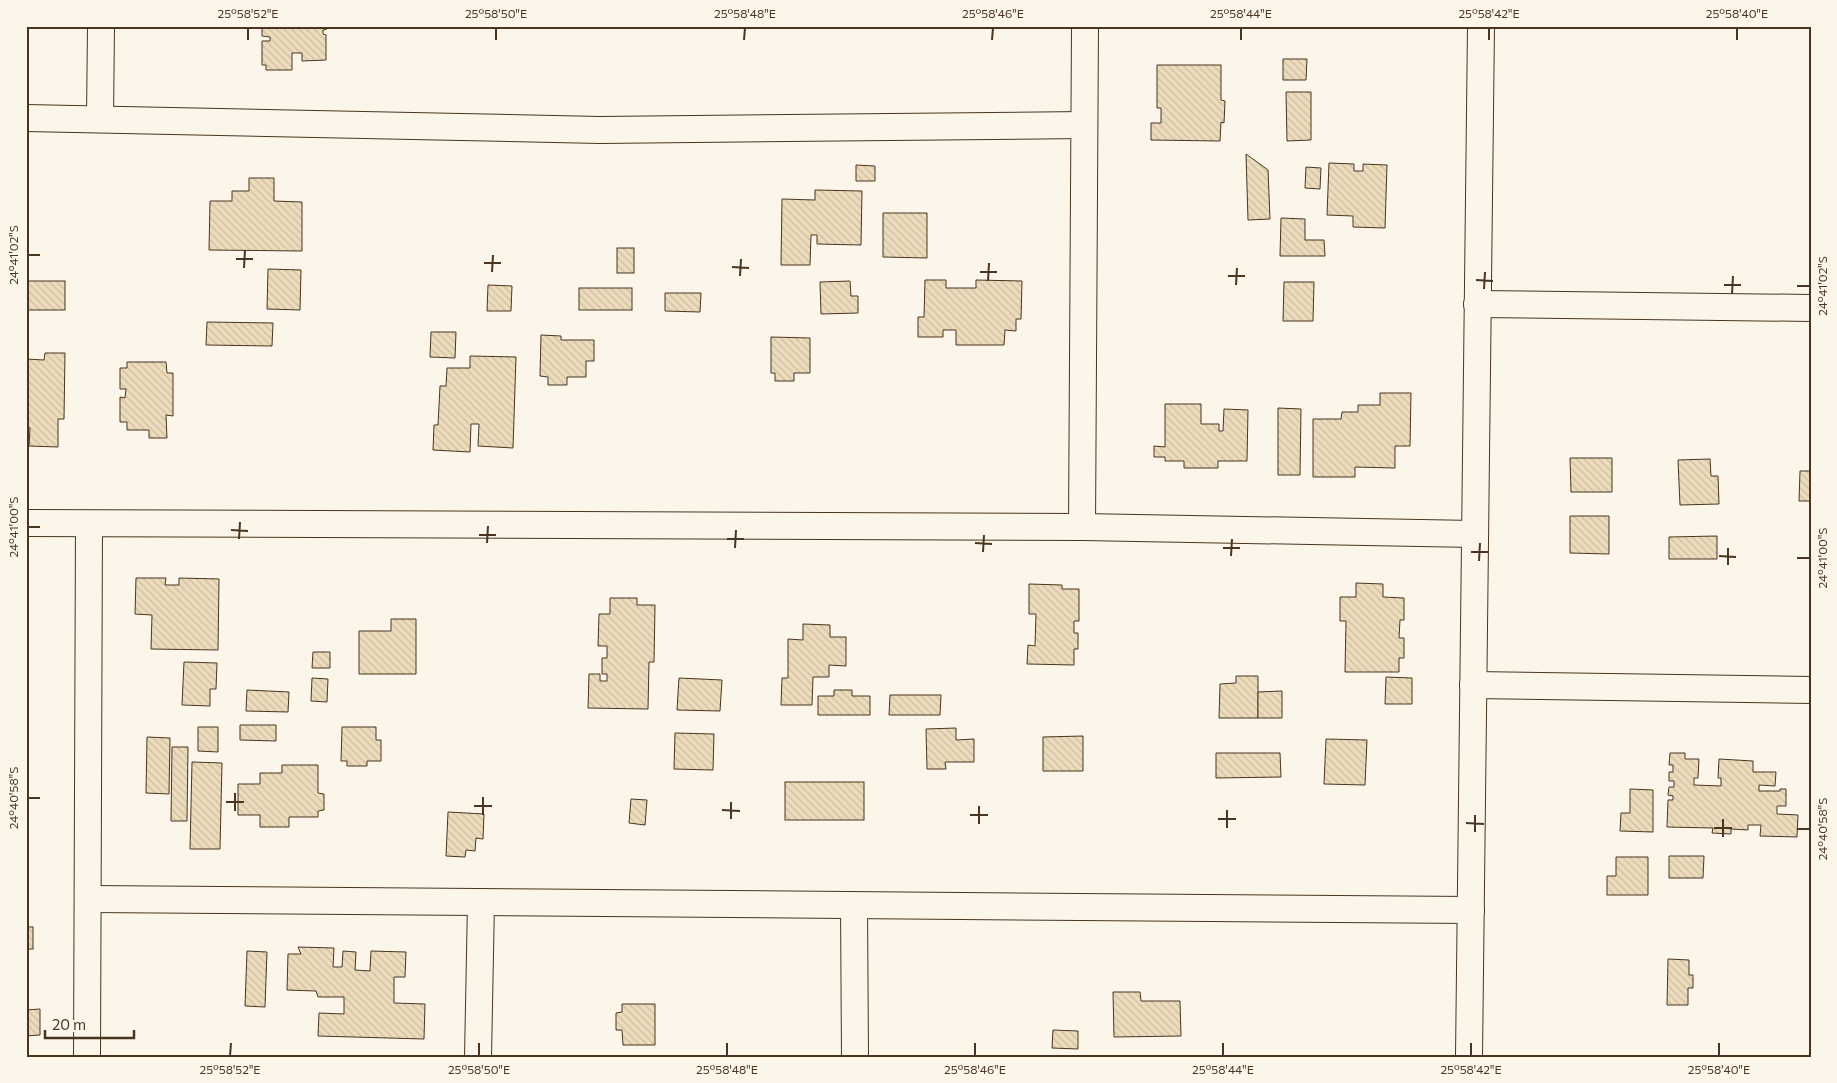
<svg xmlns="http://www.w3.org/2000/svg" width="1837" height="1083" font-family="Commissioner,sans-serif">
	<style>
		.building { fill: url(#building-back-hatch); stroke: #4a3520 }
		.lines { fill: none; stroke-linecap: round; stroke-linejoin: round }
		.street-casing { stroke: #4a3520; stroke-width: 28 }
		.street { stroke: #fbf6e9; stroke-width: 26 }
		.ticks { fill: none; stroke: #4a3520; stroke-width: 2 }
		.neatline { fill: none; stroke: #4a3520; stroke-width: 2 }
		.ticks-label { font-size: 12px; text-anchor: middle; fill: #4a3520 }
	</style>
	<defs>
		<pattern id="building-back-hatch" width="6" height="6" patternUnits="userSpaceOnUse" patternTransform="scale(1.25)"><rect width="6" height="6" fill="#ecdcbc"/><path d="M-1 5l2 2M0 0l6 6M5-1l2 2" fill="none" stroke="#ccbda1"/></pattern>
	</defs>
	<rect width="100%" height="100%" fill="#fbf6e9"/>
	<g class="building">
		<path d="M262 26H327V29L323 30V34L326 35V60L302 61V53H292V70H266V65H262V41H270V37L262 36Z"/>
		<path d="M1283 59H1307L1306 80H1283Z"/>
		<path d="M1157 65H1221V100L1225 101 1224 123 1221 122 1220 141 1151 140V123H1161V108H1157Z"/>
		<path d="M1286 92H1311V140L1287 141Z"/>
		<path d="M1246 154 1268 170 1270 219 1248 220Z"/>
		<path d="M1329 163 1354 164V171H1363V164L1387 165 1385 228 1353 227V216L1327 215Z"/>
		<path d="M856 165 875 166V181H856Z"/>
		<path d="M1306 167 1321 168 1320 189 1305 188Z"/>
		<path d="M249 178H274V201L302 202V251L209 250 210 201H232V191H249Z"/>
		<path d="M815 190 862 191 861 245 817 244V235H811L810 265H781L782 199 815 200Z"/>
		<path d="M883 213H927V258L883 257Z"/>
		<path d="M1281 218 1305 219V240H1324L1325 256H1280Z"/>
		<rect x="617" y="248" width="17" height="25"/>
		<path d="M268 269 301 270 300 310 267 309Z"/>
		<path d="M925 280H946V288H976V280L1022 281 1021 319H1016V331L1005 330 1004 345H956V330H943V337H918V317H924Z"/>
		<rect x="26" y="281" width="39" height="29"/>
		<path d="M850 281 851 296H858V313L821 314 820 282Z"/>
		<path d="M1284 282H1314L1313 321H1283Z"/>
		<path d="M488 285 512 286 511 311H487Z"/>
		<rect x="579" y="288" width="53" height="22"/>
		<path d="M665 293H701L700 312 665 311Z"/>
		<path d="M207 322 273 323 272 346 206 345Z"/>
		<path d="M431 332H456L455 358 430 357Z"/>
		<path d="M541 335 561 336V340H594V361H586V377H567V385H548V377L540 376Z"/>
		<path d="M771 337 810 338V373H794V381H775V373H771Z"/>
		<path d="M45 353H65L64 419H58V447L29 446 30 428H26V359L44 360Z"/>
		<path d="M470 356 516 357 513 448 478 446 479 424H471L470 452 433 450 434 425H438L440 386H446L447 368H470Z"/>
		<path d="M127 362H166L167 373H173V416L166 415 167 438H149V430H127V422H120V397L125 398 126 389H120V368H127Z"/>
		<path d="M1380 393H1411L1410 446H1395V468L1355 467V477H1313V419H1341L1342 412H1358V405H1380Z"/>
		<path d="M1165 404H1201V424H1219V431H1223L1224 409 1248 410 1247 461H1218V468H1184V461H1165V457H1154V446L1165 447Z"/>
		<path d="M1278 408 1301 409 1300 475H1278Z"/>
		<path d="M1570 458H1612V492H1571Z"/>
		<path d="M1710 459 1711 476H1718L1719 504 1680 505 1678 460Z"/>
		<path d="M1800 471H1811V501H1799Z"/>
		<path d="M1570 516H1609V554L1570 553Z"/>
		<path d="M1717 536V559H1669V537Z"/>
		<path d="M136 578H166L165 585H179V578L219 579 218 650 151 649 152 615 135 614Z"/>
		<path d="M1356 583 1383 584V597L1404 598V620H1400L1399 638H1404V658H1399V672H1345L1346 621H1340V597H1356Z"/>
		<path d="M1029 584 1062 585V589H1079V621H1074V633H1078V649H1074V665L1027 664 1028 645 1035 646 1036 614H1029Z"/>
		<path d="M610 598H637V605H655L654 662H649L648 709 588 708 589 674H600V681H607V674H602V658H607V646H598L599 614H610Z"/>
		<path d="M391 619H416V674H359V631H391Z"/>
		<path d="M803 624 830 625V637H846V666L829 665V677H813L812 705H781L782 678H788V639L803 640Z"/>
		<path d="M313 652H330V668H312Z"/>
		<path d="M184 662 217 663 216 689H210V706L182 705Z"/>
		<path d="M1236 676H1258V718H1219L1220 684 1236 683Z"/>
		<path d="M1386 677 1412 678V704H1385Z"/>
		<path d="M312 678 328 679 327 702 311 701Z"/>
		<path d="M679 678 722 680 720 711 677 710Z"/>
		<path d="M247 690 289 692 288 712 246 711Z"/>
		<path d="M834 690H852V696H870V715H818V696H834Z"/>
		<path d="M1282 691V718H1258V692Z"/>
		<path d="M890 695H941L940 715H889Z"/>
		<path d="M240 725H276V741L240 740Z"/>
		<path d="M198 727H218V752L198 751Z"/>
		<path d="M342 727H376V740H381V761H367V766H347V761H341Z"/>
		<path d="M956 728V740L974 739V762H945L946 769H927L926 729Z"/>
		<path d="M675 733 714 734 713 770 674 769Z"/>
		<path d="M1083 736V771H1043V737Z"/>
		<path d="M147 737 170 738 169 794 146 793Z"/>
		<path d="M1326 739 1367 740 1365 785 1324 784Z"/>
		<path d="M172 747H188L187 821H171Z"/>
		<path d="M1216 753H1280L1281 777 1216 778Z"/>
		<path d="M1670 753H1685V759H1699L1698 778H1694V785L1721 786V778H1718L1719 759 1753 761V772H1776L1775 786 1759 785V791H1780V789H1786V806H1777V814L1798 815 1797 837 1760 836 1761 825H1748V830L1731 829V834L1712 833 1713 828 1667 827 1668 800H1673V796L1668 795 1669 787H1674V781H1669V772H1673V765H1669Z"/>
		<path d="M192 762 222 763 220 849H190Z"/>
		<path d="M282 765H318V793L324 794V810L318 811V817H289V827H260V815H238V784H260V773H282Z"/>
		<rect x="785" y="782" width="79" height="38"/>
		<path d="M1630 789 1653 790V832L1620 831 1621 813H1630Z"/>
		<path d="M631 799 647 800 645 825 629 823Z"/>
		<path d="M448 812 484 814 483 839 476 838 475 851 466 850 465 857 446 856Z"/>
		<path d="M1669 856H1704L1703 878H1669Z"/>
		<path d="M1616 857H1648V895H1607V876H1616Z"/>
		<rect x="26" y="927" width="7" height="22"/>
		<path d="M298 947 334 948 333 967H342L343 951 356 952 355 970 370 971 371 951 406 952 405 977H394V1003L425 1004 424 1039 318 1036 319 1013 344 1014V997H318L316 991 287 990 288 954H301Z"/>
		<path d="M247 951 267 952 265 1007 245 1006Z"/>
		<path d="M1668 959 1689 960V975H1693V988H1688V1005H1667Z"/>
		<path d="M1113 992H1140L1141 1001H1180L1181 1036 1114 1037Z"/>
		<path d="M622 1004H655V1045H623L622 1030H616V1013L622 1012Z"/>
		<path d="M40 1009V1035L26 1036V1010Z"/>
		<path d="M1053 1030 1078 1031V1049L1052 1048Z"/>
	</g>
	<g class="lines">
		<defs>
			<g id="street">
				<path d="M26 118 600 130 1084 125"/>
				<path d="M100 119 101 26"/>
				<path d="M1477 304 1811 308"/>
				<path d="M26 523 1082 527 1475 534"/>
				<path d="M1082 527 1085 26"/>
				<path d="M1473 685 1811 690"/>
				<path d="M89 899 1471 910"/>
				<path d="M854 906 855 1057"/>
				<path d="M87 1057 89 524"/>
				<path d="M478 1057 481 902"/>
				<path d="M1469 1057 1481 26"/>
			</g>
		</defs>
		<use href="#street" class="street-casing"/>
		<use href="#street" class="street"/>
	</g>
	<path class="ticks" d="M248 40V28M496 40V28M744 40 745 28M992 40 993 28M1241 40V28M1489 40V28M1737 40V28M28 255H40M236 259H253M484 263H501M732 267 749 268M244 268 245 250M492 272 493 255M980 272H997M740 276 741 259M1228 276H1245M1476 280 1493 281M988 281 989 263M1236 285 1237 268M1724 285H1741M1797 286H1810M1484 289 1485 272M1732 294 1733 276M28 527H40M231 530 248 531M479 535H496M239 539 240 522M727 539H744M487 543 488 526M975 543 992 544M735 548 736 530M1223 548H1240M983 552 984 535M1471 552H1488M1231 556 1232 539M1719 556 1736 557M1797 558H1810M1479 561 1480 543M1728 565V548M28 798H40M226 802H244M474 806H492M722 810 740 811M235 811V793M483 815V797M970 815H988M731 819V802M1218 819H1236M1466 823 1484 824M979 824V806M1227 828V810M1714 828H1732M1797 829H1810M1475 832V815M1723 837V819M230 1056 231 1043M479 1056V1043M727 1056V1043M975 1056V1043M1223 1056V1043M1471 1056V1043M1719 1056V1043"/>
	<rect width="1837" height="1083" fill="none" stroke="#fbf6e9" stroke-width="55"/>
	<path d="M45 1030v8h89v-8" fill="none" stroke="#4a3520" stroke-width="2.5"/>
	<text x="52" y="1030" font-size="15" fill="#4a3520" stroke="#fbf6e9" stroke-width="4" paint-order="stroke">20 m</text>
	<rect x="28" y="28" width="1782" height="1028" class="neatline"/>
	<g class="ticks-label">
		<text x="248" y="18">25°58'52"E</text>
		<text x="496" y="18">25°58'50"E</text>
		<text x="745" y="18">25°58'48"E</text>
		<text x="993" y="18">25°58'46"E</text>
		<text x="1241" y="18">25°58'44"E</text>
		<text x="1489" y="18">25°58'42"E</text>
		<text x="1737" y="18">25°58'40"E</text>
		<text transform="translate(14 255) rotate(-90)" y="4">24°41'02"S</text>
		<text transform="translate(1823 286) rotate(-90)" y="4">24°41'02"S</text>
		<text transform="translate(14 527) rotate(-90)" y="4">24°41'00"S</text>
		<text transform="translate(1823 558) rotate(-90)" y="4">24°41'00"S</text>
		<text transform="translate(14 798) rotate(-90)" y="4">24°40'58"S</text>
		<text transform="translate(1823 829) rotate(-90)" y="4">24°40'58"S</text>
		<text x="230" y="1074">25°58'52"E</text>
		<text x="479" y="1074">25°58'50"E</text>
		<text x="727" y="1074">25°58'48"E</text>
		<text x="975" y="1074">25°58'46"E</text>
		<text x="1223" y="1074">25°58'44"E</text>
		<text x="1471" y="1074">25°58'42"E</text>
		<text x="1719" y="1074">25°58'40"E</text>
	</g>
</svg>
